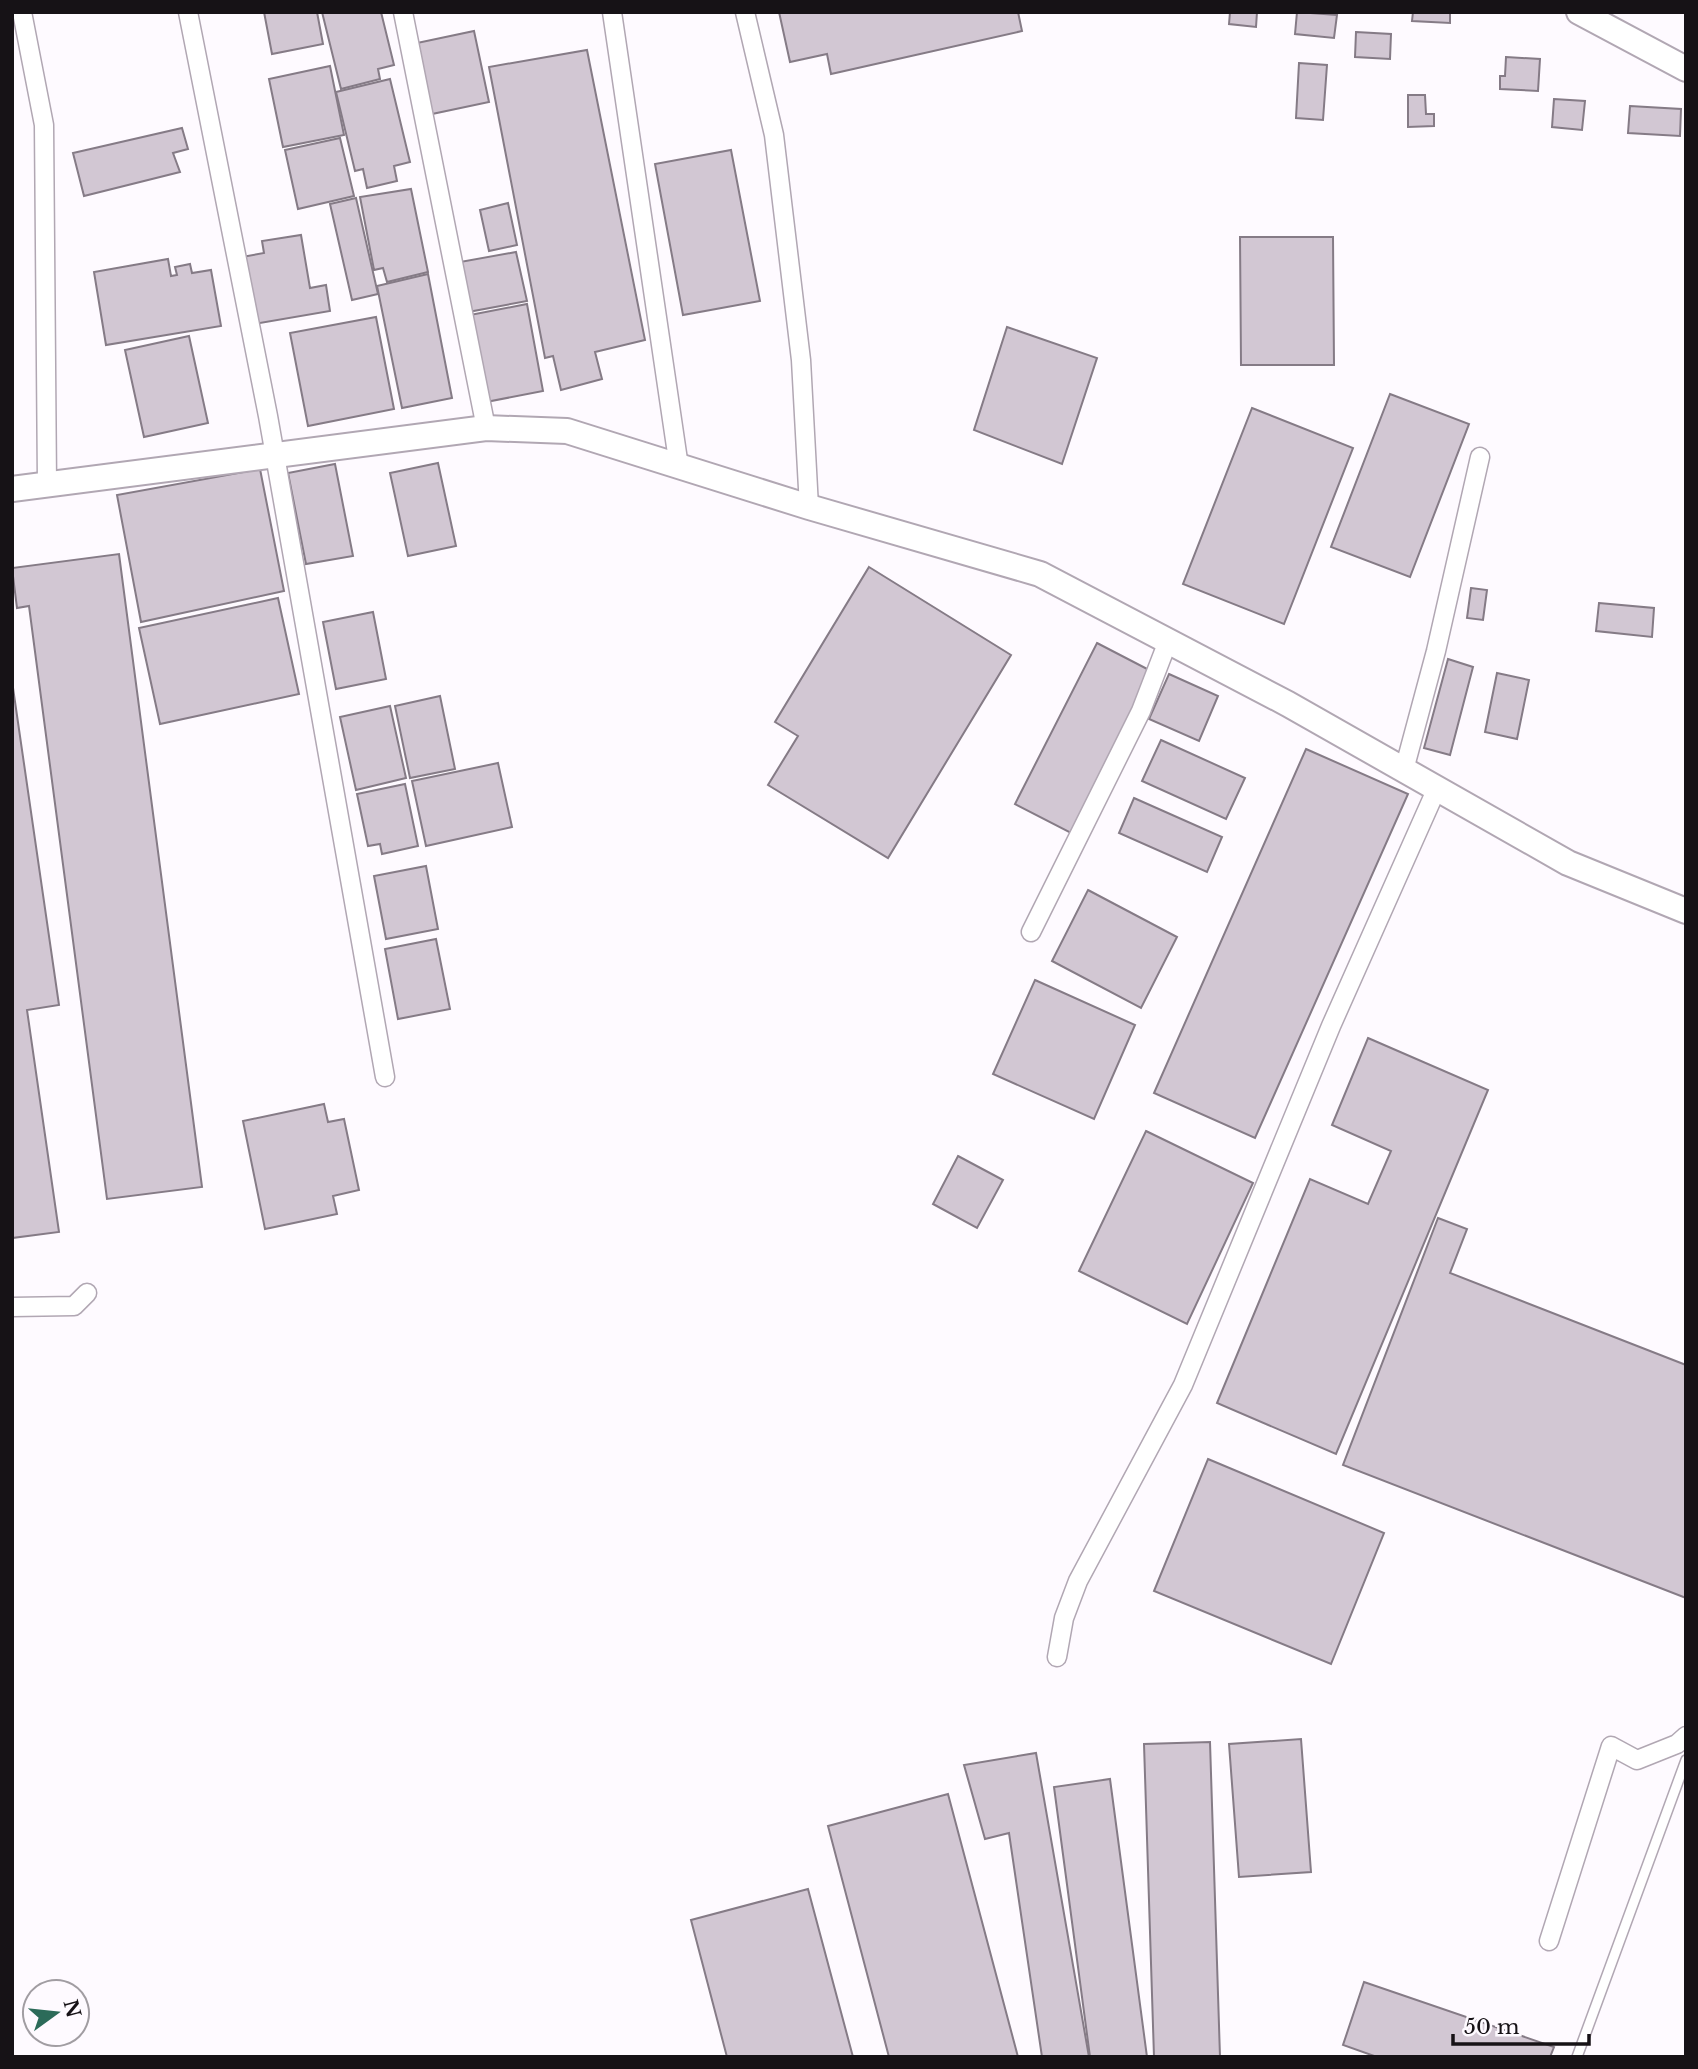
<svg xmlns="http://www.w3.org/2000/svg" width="1698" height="2069" font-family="'Libre Baskerville',serif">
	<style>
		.building { fill: #d2c7d3; stroke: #857b86; stroke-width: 2 }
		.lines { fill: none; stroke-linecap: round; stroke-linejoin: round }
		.lane-casing { stroke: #b1a7b3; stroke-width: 12 }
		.street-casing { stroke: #b1a7b3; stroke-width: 21 }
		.secondary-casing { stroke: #b1a7b3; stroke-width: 28 }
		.lane { stroke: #fff; stroke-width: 9 }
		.street { stroke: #fff; stroke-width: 18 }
		.secondary { stroke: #fff; stroke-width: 24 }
	</style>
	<rect width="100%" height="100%" fill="#fefaff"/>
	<g class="building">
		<path d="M264 12H317L323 44 272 54Z"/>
		<path d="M322 12H381L394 65 378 69 380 79 341 89Z"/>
		<path d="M779 12H1018L1022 31 831 74 827 54 790 62Z"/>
		<path d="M1230 12H1257L1256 27 1229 24Z"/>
		<path d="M1297 12 1337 15 1334 38 1295 34Z"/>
		<path d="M1413 12H1450V23L1412 21Z"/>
		<path d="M474 31 489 102 432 114 417 43Z"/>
		<path d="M1356 32 1391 34 1390 59 1355 57Z"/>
		<path d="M587 50 645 340 595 352 602 379 561 390 553 356 545 358 489 67Z"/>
		<path d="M1506 57 1540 59 1538 91 1500 89V76H1505Z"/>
		<path d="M1299 63 1327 65 1323 120 1296 118Z"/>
		<path d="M330 66 344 135 283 147 269 79Z"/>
		<path d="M390 79 410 162 394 166 397 181 367 188 363 169 355 171 336 92Z"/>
		<path d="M1408 95H1425L1426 114H1434V126L1408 127Z"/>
		<path d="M1554 99 1585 101 1582 130 1552 127Z"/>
		<path d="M1630 106 1681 109 1680 136 1628 133Z"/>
		<path d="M182 128 188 149 173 153 180 172 84 196 73 153Z"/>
		<path d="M340 138 354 196 298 209 285 150Z"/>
		<path d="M731 150 760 301 683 315 655 164Z"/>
		<path d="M411 189 428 272 387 282 383 268 374 270 360 197Z"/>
		<path d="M356 198 378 294 352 300 330 204Z"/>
		<path d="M508 203 517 245 489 251 480 210Z"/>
		<path d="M301 235 310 288 326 285 330 311 254 324 242 257 264 253 262 241Z"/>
		<path d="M1240 237H1333L1334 365H1241Z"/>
		<path d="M516 252 527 301 468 312 460 262Z"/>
		<path d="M168 259 171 276 177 275 175 267 190 264 192 273 211 270 221 326 106 345 94 272Z"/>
		<path d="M428 274 452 398 402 408 377 286Z"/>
		<path d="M527 304 543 391 486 402 470 315Z"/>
		<path d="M376 317 394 409 308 426 290 333Z"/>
		<path d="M1007 327 1097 358 1062 464 974 430Z"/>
		<path d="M189 336 208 423 144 437 125 350Z"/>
		<path d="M1390 394 1469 424 1410 577 1331 547Z"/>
		<path d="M1252 408 1353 448 1284 624 1183 584Z"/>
		<path d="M438 463 456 546 408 556 390 473Z"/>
		<path d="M335 464 353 556 306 564 288 473Z"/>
		<path d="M260 469 284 591 141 622 117 495Z"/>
		<path d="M119 554 202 1187 107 1199 29 606 17 608 12 568Z"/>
		<path d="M869 567 1011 655 888 858 768 785 798 736 775 722Z"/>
		<path d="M1471 588 1487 590 1483 620 1467 618Z"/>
		<path d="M278 598 299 694 160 724 139 628Z"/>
		<path d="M1599 603 1654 608 1652 637 1596 631Z"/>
		<path d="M373 612 386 679 336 689 323 622Z"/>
		<path d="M1097 643 1153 672 1071 833 1015 804Z"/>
		<path d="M1448 659 1473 667 1450 755 1424 748Z"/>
		<path d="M1497 673 1529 680 1517 739 1485 732Z"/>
		<path d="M1169 674 1218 696 1199 741 1149 719Z"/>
		<path d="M12 681 59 1005 27 1010 59 1232 12 1238Z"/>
		<path d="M440 696 455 769 410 778 395 706Z"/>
		<path d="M390 706 406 778 356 790 340 717Z"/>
		<path d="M1161 740 1245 778 1226 819 1142 781Z"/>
		<path d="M1306 749 1408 794 1255 1138 1154 1093Z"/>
		<path d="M498 763 512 827 426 846 412 781Z"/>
		<path d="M405 784 418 846 382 854 380 844 368 846 357 794Z"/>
		<path d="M1134 798 1222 837 1207 872 1119 833Z"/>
		<path d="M426 866 438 929 386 939 374 876Z"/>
		<path d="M1088 890 1177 937 1141 1008 1052 961Z"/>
		<path d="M436 939 450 1009 398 1019 385 949Z"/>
		<path d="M1035 980 1135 1025 1094 1119 993 1074Z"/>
		<path d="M1368 1038 1488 1090 1336 1454 1217 1403 1310 1179 1368 1204 1391 1151 1332 1125Z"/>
		<path d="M324 1104 328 1122 344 1119 359 1190 333 1196 337 1214 265 1229 243 1121Z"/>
		<path d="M1146 1131 1253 1183 1187 1324 1079 1271Z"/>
		<path d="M958 1156 1003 1180 977 1228 933 1204Z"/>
		<path d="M1438 1218 1467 1229 1450 1273 1686 1365V1598L1343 1465Z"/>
		<path d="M1208 1459 1384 1533 1331 1664 1154 1591Z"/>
		<path d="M1301 1739 1311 1872 1239 1877 1229 1744Z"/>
		<path d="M1210 1742 1220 2057H1154L1144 1744Z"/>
		<path d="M1036 1753 1089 2057H1042L1009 1833 985 1839 964 1765Z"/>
		<path d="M1110 1779 1147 2057H1090L1054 1787Z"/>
		<path d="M948 1794 1018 2057H889L828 1826Z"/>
		<path d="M808 1889 853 2057H727L691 1920Z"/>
		<path d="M1364 1982 1554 2047 1550 2057H1377L1343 2045Z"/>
	</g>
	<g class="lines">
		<defs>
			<path id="lane" d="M1577 2057 1686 1760"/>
			<g id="street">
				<path d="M22 12 44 125 47 484"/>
				<path d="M188 12 268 416 385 1077"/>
				<path d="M403 12 486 428"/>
				<path d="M612 12 679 467"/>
				<path d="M745 12 774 135 801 360 809 507"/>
				<path d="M1404 770 1436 651 1480 457"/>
				<path d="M1031 932 1141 711 1168 641"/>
				<path d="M12 1307 74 1306 87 1293"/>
				<path d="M1057 1657 1064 1618 1078 1581 1183 1385 1331 1026 1437 788"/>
				<path d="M1549 1941 1611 1746 1637 1760 1677 1744 1686 1736"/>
			</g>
			<g id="secondary">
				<path d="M1579 12 1686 69"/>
				<path d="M12 489 486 428 567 431 809 507 1040 574 1288 704 1568 863 1686 911"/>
			</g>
		</defs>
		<use href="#lane" class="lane-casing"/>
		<use href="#street" class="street-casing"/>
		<use href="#secondary" class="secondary-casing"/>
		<use href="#lane" class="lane"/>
		<use href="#street" class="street"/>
		<use href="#secondary" class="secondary"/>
	</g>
	<rect width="1698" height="2069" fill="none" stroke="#161216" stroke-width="28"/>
	<g transform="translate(56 2013) rotate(75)"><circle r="33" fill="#fefaff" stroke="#a19da2" stroke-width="2"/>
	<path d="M0-5L12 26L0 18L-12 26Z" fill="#2c6b59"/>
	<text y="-10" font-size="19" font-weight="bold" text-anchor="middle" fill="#161216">N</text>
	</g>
	<path d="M1453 2034v10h136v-10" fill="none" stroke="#161216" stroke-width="3.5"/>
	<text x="1464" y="2034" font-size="21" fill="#161216" stroke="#fefaff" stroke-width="5" paint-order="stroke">50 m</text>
</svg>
